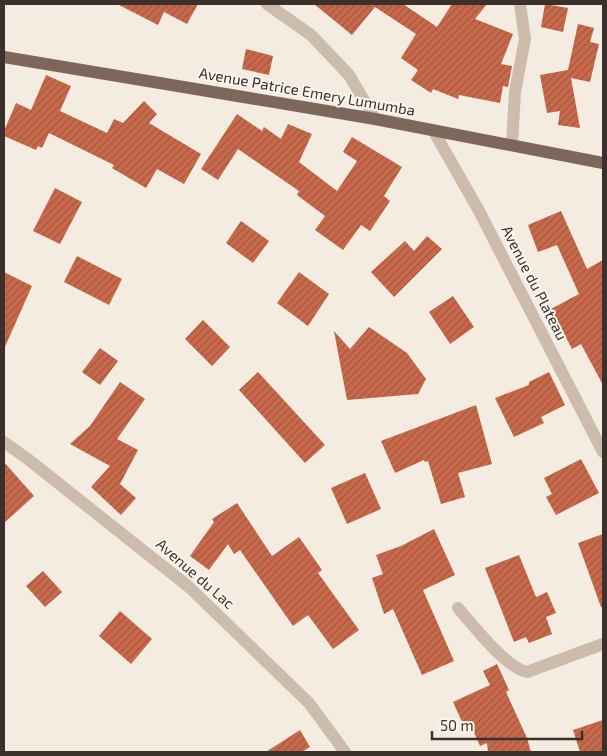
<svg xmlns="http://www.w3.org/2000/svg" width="607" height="756" font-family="'Exo 2',sans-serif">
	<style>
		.building { fill: url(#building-hatch) }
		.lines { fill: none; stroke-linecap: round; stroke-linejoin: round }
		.minor { stroke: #cdbbac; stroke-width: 12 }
		.major { stroke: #7d675c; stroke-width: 12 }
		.labels { text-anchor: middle; stroke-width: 4; stroke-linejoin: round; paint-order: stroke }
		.street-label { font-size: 15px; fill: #3b302b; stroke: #fbf5ee }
	</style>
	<defs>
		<pattern id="building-hatch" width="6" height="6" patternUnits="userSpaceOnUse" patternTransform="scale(1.25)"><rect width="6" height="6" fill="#c8694b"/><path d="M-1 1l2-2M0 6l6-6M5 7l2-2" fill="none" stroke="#a4573f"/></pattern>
	</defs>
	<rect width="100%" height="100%" fill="#f4ebe1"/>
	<g class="building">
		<path d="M117 4H198L187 24 164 12 158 25Z"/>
		<path d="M314 4H403L437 27 452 4H487L475 19 513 34 501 64 512 66 508 87 503 86 500 103 459 95 458 99 433 89 431 93 411 80 418 70 401 58 416 34 375 7 352 35Z"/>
		<path d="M545 4 568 8 563 32 541 27Z"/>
		<path d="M578 24 594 28 590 42 599 44 590 82 571 78 580 128 558 125 560 111 547 113 540 75 568 70Z"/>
		<path d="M246 49 273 56 269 75 242 69Z"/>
		<path d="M46 75 71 86 60 111 107 133 114 119 123 123 144 101 157 114 149 123 201 154 184 184 157 169 146 188 112 168 114 165 49 133 42 148 38 146 36 150 4 136V131L16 103 31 110Z"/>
		<path d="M237 114 262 131 264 127 281 139 288 124 312 134 299 162 337 191 357 161 343 152 352 137 402 167 384 196 390 201 370 231 361 225 343 250 315 230 325 216 297 195 299 191 238 149 218 180 201 169Z"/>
		<path d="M55 188 82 202 60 244 33 231Z"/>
		<path d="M561 211 587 269 603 260V385L581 344 572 349 551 309 579 294 557 245 538 252 528 225Z"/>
		<path d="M241 221 269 241 253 263 226 243Z"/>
		<path d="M427 236 442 249 394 297 371 272 405 241 414 251Z"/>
		<path d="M77 256 122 279 109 305 64 282Z"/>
		<path d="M4 272 32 286 4 349Z"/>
		<path d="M299 272 329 294 308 326 277 303Z"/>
		<path d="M453 296 474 327 450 344 429 312Z"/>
		<path d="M203 320 230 347 212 366 185 339Z"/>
		<path d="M369 327 407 353 426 379 418 394 347 400 334 331 350 349Z"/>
		<path d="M100 348 118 361 100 385 82 372Z"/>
		<path d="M258 372 325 445 305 463 239 390Z"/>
		<path d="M549 372 565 405 541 417 544 423 514 437 495 398 529 385V382Z"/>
		<path d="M120 382 145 399 117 439 138 450 120 484 136 498 121 515 91 487 110 466 70 444 90 426Z"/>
		<path d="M476 405 492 464 458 473 465 497 441 504 428 461 425 462 424 460 395 473 381 441Z"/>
		<path d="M581 459 599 493 556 515 546 497 552 494 544 478Z"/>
		<path d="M4 462 34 496 4 523Z"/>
		<path d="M365 473 381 509 347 524 331 488Z"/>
		<path d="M237 503 272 556 299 537 322 570 318 573 359 630 333 649 308 615 293 626 240 550 234 554 228 544 209 570 190 556 214 522 212 519Z"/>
		<path d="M434 529 455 575 423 590 454 661 422 675 393 609 384 614 372 578 383 574 376 555 401 546Z"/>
		<path d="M603 534V607H601L578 543Z"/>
		<path d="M519 555 536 597 547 592 556 613 546 617 552 634 529 643 526 637 514 642 485 568Z"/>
		<path d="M43 571 62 592 45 607 26 586Z"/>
		<path d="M120 611 152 639 131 664 99 636Z"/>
		<path d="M497 664 509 690 506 692 527 738 531 752H488L487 743 480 746 469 721 463 724 453 702 490 685 483 671Z"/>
		<path d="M603 720V752H580L573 730Z"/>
		<path d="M300 730 310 747 302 752H266Z"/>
	</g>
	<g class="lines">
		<g class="minor">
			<path d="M267 4 311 35 349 75 375 119"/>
			<path d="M433 130 478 209 603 452"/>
			<path d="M512 145 515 92 525 39 520 4"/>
			<path d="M4 442 29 460 189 587 309 703 345 752"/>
			<path d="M458 608C474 626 504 666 527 672L603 644"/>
		</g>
		<path class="major" d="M4 57 375 119 603 163"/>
	</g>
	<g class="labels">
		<g class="street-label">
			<text transform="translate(307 92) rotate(10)" y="5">Avenue Patrice Emery Lumumba</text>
			<text transform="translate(534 283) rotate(63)" y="5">Avenue du Plateau</text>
			<text transform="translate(195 574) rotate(41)" y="5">Avenue du Lac</text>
		</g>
	</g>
	<rect width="607" height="756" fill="none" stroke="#3b302b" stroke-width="10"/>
	<path d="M432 731v8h150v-8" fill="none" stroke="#3b302b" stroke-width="2.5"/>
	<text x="440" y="731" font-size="15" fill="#3b302b" stroke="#fbf5ee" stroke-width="4" paint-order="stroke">50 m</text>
</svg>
